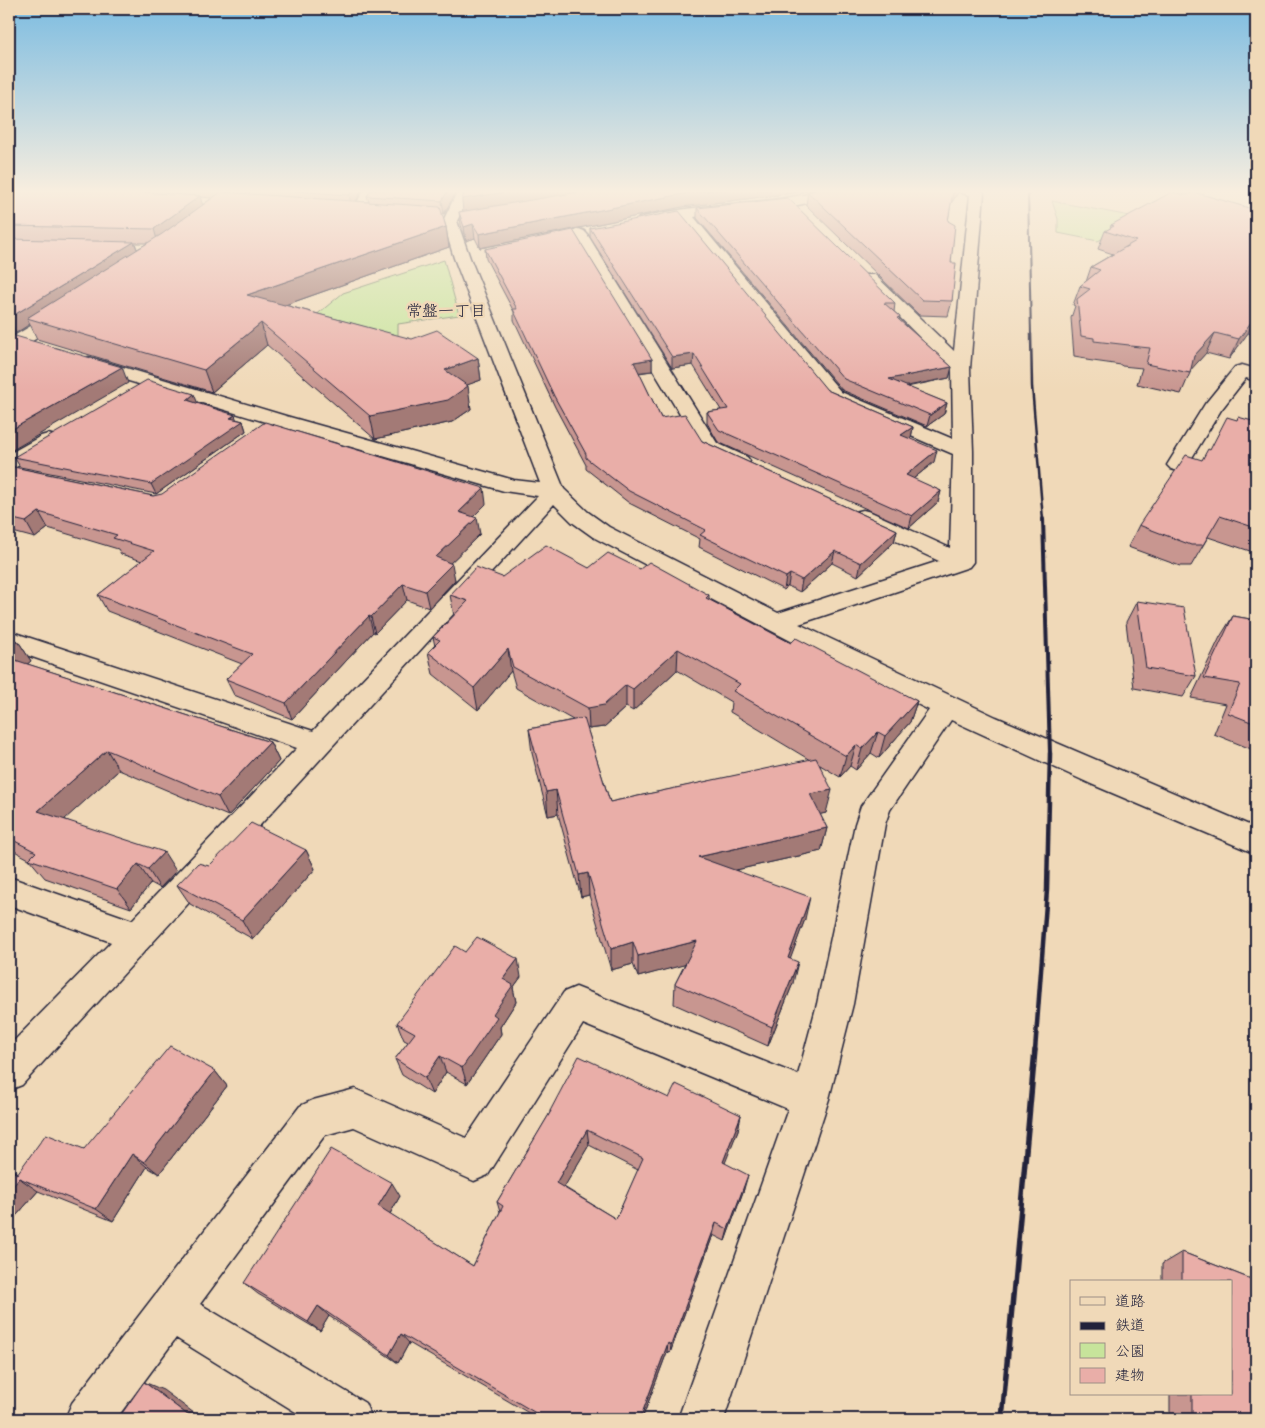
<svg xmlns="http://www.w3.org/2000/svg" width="1265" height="1428" font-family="'Gochi Hand','Klee One',sans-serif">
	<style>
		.green { fill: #c7e49b; stroke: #74836b }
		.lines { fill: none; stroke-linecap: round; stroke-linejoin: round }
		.minor-casing { stroke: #22223b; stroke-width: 3 }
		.minor { fill: #f0d9b8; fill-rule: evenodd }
		.rail-far4 { stroke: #22223b; stroke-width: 2 }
		.rail-far3 { stroke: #22223b; stroke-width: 2.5 }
		.rail-far2 { stroke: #22223b; stroke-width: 4 }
		.rail-far1 { stroke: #22223b; stroke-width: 4.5 }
		.rail { stroke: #22223b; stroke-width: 5.5 }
		.wall { fill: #c89690; stroke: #22223b; fill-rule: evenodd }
		.shaded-wall { fill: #a37a76; stroke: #22223b }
		.building { fill: #e9aea8; stroke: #22223b; fill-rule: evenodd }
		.labels { text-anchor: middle; stroke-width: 5; stroke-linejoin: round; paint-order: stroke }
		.far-neighbourhood-label { font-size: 16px; fill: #22223b; stroke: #f0d9b8 }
	</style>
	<rect width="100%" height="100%" fill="#f0d9b8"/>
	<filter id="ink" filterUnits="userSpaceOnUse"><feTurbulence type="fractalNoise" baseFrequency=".02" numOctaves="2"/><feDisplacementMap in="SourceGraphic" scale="10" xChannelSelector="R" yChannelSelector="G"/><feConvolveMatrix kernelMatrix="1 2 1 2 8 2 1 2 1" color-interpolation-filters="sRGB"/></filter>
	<g filter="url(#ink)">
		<g class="green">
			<path d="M1052 201 1140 218 1098 241 1058 233V219Z"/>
			<path d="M444 260 459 315 398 324V342L303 326 343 293Z"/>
		</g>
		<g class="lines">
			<defs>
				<g id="minor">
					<path d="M364 190H378L362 218H352L350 215Z"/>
					<path d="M458 190H472L457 221 470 258 564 489 588 512 609 527 778 613 939 561 855 522 852 517 855 512 863 510 871 512 950 548 953 454 827 400 680 219 644 225 639 224 637 221 639 218C682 207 727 205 771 200 799 196 826 190 855 190L853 193 798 205 694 217 841 392 953 439 952 370 861 278 863 275H875L954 351 970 195 961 193 959 190H982L984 193 970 369 973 451V562L969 567 799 624 996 717 1256 828V854L1091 784 951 720 890 810 885 824 853 1004 829 1099 724 1419H678L788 1109 583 1024 488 1175 474 1181 354 1127 325 1135 200 1304 365 1403 372 1419H307L176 1338 116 1419H65L72 1403 300 1106 313 1100 355 1089 466 1138 564 992 576 987 798 1075 817 1004 855 824 861 806 929 710 808 650 593 537 572 522 554 504 22 1085 9 1090V1046L111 942 9 905V877L132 920 297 748 9 649V631L313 731 538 496 504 491 272 424 82 367 80 363 82 359 89 357 96 359 286 416 514 480 540 483 454 258 443 221Z"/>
					<path d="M579 229 584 231 587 234 717 443 747 457 750 461 747 465C732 469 716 458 702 451L571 234 574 231Z"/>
					<path d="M65 308 71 309 74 313 71 317 24 346 9 351V339L59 309Z"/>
					<path d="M1242 365 1256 369V381L1246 378 1221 410 1185 469 1178 471 1171 469 1167 465 1205 404 1235 367Z"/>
					<path d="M48 434 55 436 58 440 55 444 16 467 9 469V454L41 436Z"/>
				</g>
			</defs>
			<use href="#minor" class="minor-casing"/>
			<use href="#minor" class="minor"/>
			<path class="rail-far4" d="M1028 190 1031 336"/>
			<path class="rail-far3" d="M1031 334 1032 386 1043 520"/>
			<path class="rail-far2" d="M1043 519 1050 754"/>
			<path class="rail-far1" d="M1035 1051 1047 890 1050 753"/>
			<path class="rail" d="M1002 1419 1035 1050"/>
		</g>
		<g class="wall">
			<path d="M9 190H362L356 201 369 202 367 196 371 190H457L444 214H442L446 227 449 247 285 305 478 358 481 380 466 385 471 409 452 422 375 439 267 345 212 392 37 339 30 324 16 333H9ZM200 197 212 198 202 205ZM135 243H148L137 249Z"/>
			<path d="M466 190H959L958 193 951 203 948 221 951 263 952 301 948 316 919 315 806 205 808 192 817 190 682 207 480 248 475 238 466 241 461 225 459 212 463 211 462 199Z"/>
			<path d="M697 208 895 303 894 312 900 317 899 320 952 367 949 378 907 387 947 403 944 414 927 426 842 390 697 218Z"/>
			<path d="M1256 210V335L1248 333 1229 359 1206 353 1191 369 1190 373 1181 394 1137 384 1142 368 1122 366 1121 365 1086 360V358L1074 356 1071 318 1075 306 1073 305 1080 286 1086 282 1091 267 1113 254 1098 249 1105 231 1110 229 1111 225Z"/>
			<path d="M590 228 827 390 913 427 911 438 909 439 934 462 913 479 941 491 938 502 909 528 718 442 707 423V412L721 410 693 365 672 368 590 237Z"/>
			<path d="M485 249 652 359V371L639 373 661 418 702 441 897 530 894 542 858 576 832 563 800 592 788 586 784 590 699 547 700 539 629 503 586 469V465L555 407 514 320V312L486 259Z"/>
			<path d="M198 403 236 419 243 421 246 431 156 494 20 467 14 457Z"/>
			<path d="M1237 420 1256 422V553L1208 537 1191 566H1180L1128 547 1139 525 1202 460Z"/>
			<path d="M9 466 153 496 486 504 473 517 480 534 450 563 455 580 429 608 407 600 375 633 373 632 292 719 234 695 226 679 242 664 107 611 98 595 142 561 121 554 118 549 48 528 35 538 9 531Z"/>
			<path d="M589 568 640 569 709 595V599L791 643 917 701 910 722 879 758 871 753 856 770 850 766 840 777 820 765 826 813 820 814 827 828 821 851 736 870 805 919 790 959 793 983 768 1046 674 1004 675 984 685 964 638 977 633 964 611 970 589 895 581 897 558 814 548 816 532 753 529 729 573 720 516 688 511 671 478 710 433 674 428 652 435 646 433 637 454 616 450 595 502 577ZM677 670 731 702 730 712 810 760 610 802 587 728 589 729 604 727 626 707 633 711Z"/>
			<path d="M1137 601 1196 676 1183 697 1134 688 1126 622Z"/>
			<path d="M1233 616 1256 620V751L1214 734 1226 704 1191 698 1220 637Z"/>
			<path d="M9 638 18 641 31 661 27 664 270 742 279 761 228 816 119 770 64 819 176 871 160 888 151 883 131 908 45 878 29 859 9 848Z"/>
			<path d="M1256 763V787L1249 784Z"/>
			<path d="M306 850 315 869 253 939 190 904 177 885 209 866Z"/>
			<path d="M465 952 521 977 513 988 516 1002 500 1027 501 1034 467 1084 446 1072 432 1094 402 1075 395 1059 408 1042 404 1040 397 1023Z"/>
			<path d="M215 1071 227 1086 159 1174 147 1167 113 1221 38 1191 9 1224V1167L18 1173 84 1149Z"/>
			<path d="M669 1098 741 1115 738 1130 724 1163 744 1189 725 1241 713 1235 670 1353 667 1352 642 1419H539L409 1343 398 1363 329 1316 320 1331 258 1294 244 1283 400 1196 390 1214 473 1266 500 1212 497 1202 550 1113V1111ZM589 1145 638 1170 616 1219 564 1187Z"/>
			<path d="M1182 1252 1256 1281V1419H1170V1394H1231V1282H1162V1264Z"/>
		</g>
		<g class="shaded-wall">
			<path d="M352 190H362L352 208 349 195Z"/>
			<path d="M448 190H457L444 214 442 201Z"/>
			<path d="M518 190H598L463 213 462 199Z"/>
			<path d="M714 190H817L682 207 480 248 479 234 682 194Z"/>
			<path d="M954 190H959L958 193 950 205 953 192Z"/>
			<path d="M200 196 204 210 158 243 154 229Z"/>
			<path d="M473 224 475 238 466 241 464 227Z"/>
			<path d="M446 227 449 247 254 316 247 295Z"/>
			<path d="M134 242 140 256 27 318 30 324 16 333 9 318Z"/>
			<path d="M1256 315 1248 333 1229 359 1239 339Z"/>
			<path d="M261 323 267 345 212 392 204 370Z"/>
			<path d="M1215 333 1206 353 1188 373 1194 356Z"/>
			<path d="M694 354 693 365 672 368V357Z"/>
			<path d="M478 358 481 380 448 392 445 370Z"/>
			<path d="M652 359V371L634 373V362Z"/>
			<path d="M122 367 128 383 9 452V431Z"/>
			<path d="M952 367 949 378 887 390 889 379Z"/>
			<path d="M468 386 471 409 452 422 375 439 370 416Z"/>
			<path d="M194 394 198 404 187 400Z"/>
			<path d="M947 403 944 414 927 426 930 415Z"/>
			<path d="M235 415 238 424 243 421 246 431 156 494 151 484Z"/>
			<path d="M913 427 911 438 898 446 901 435Z"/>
			<path d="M937 450 934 462 903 487 906 475Z"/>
			<path d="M484 488 486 504 462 528 459 512Z"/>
			<path d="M941 491 938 502 909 528 912 516Z"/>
			<path d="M39 512 48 528 35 538 26 522Z"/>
			<path d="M477 518 480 534 439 574 436 557Z"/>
			<path d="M897 530 894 542 858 576 861 563Z"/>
			<path d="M835 551 832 563 800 592 802 580Z"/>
			<path d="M452 564 455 580 429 608 425 591Z"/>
			<path d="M790 574 788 586 784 590 786 577Z"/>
			<path d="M403 584 407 600 375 633 371 617Z"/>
			<path d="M369 616 373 632 292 719 286 703Z"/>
			<path d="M18 641 31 661 14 675 9 667V649Z"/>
			<path d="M508 649 511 671 478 710 474 688Z"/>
			<path d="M678 649 677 670 633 711V689Z"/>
			<path d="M626 685V707L604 727 589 729 588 708Z"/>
			<path d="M917 701 910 722 879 758 885 736Z"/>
			<path d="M878 732 871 753 856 770 862 749Z"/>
			<path d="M270 742 279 761 228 816 218 797Z"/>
			<path d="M856 745 850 766 840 777 846 756Z"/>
			<path d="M107 750 119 770 53 830 38 811Z"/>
			<path d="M556 790 558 814 548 816 546 792Z"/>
			<path d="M832 790 826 813 805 818 810 794Z"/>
			<path d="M827 828 821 851 696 879 698 857Z"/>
			<path d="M306 850 315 869 253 939 242 920Z"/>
			<path d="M164 852 176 871 160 888 148 869Z"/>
			<path d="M138 864 151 883 131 908 117 889Z"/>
			<path d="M588 873 589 895 581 897 579 875Z"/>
			<path d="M810 897 805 919 783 979 788 958Z"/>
			<path d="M697 941 695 962 638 977V956Z"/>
			<path d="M633 942V964L611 970V949Z"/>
			<path d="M518 959 521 977 513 988 516 1002 500 1027 501 1034 467 1084 462 1068 493 1014 503 979Z"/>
			<path d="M798 962 793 983 768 1046 772 1027Z"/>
			<path d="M440 1056 446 1072 432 1094 425 1078Z"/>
			<path d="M215 1071 227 1086 159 1174 144 1162Z"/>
			<path d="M741 1115 738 1130 720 1176 723 1162Z"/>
			<path d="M587 1130 589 1145 559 1196 556 1183Z"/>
			<path d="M132 1154 147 1167 113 1221 96 1209Z"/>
			<path d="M9 1167 30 1183 17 1174 9 1169Z"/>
			<path d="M748 1175 744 1189 725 1241 728 1229Z"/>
			<path d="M19 1178 38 1191 9 1224V1190Z"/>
			<path d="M392 1183 400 1196 387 1219 378 1206Z"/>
			<path d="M716 1223 713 1235 670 1353 671 1345Z"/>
			<path d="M318 1306 329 1316 320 1331 308 1322Z"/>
			<path d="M401 1334 409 1343 398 1363 389 1355Z"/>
			<path d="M668 1343 667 1352 642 1419H640Z"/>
			<path d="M144 1382 163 1390 202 1419H193Z"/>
		</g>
		<g class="building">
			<path d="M9 190H113L200 196 154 229 9 226Z"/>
			<path d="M281 190H352L349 195Z"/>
			<path d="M371 190H448L442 201 367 196Z"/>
			<path d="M466 190H518L462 199Z"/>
			<path d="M591 190H714L682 194 479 234 473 224 464 227 459 212Z"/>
			<path d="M817 190H954L953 192 948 221 955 225 951 263H956L952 301 922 300 808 192Z"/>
			<path d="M221 192 440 207 446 227 247 295 412 339 437 330 478 358 445 370 468 386 448 400 370 416 261 323 204 370 27 318 162 234Z"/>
			<path d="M1172 192 1187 195 1194 192 1256 210V315L1239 339 1215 333 1194 356 1190 373 1146 364 1150 348 1130 346 1129 345 1094 341V338L1081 336 1077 299 1090 289 1080 286 1100 270 1091 267 1136 241 1105 231 1114 226 1111 225Z"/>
			<path d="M788 198 895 303H884L900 317 897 318 952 367 889 379 947 403 930 415 844 379 697 208Z"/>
			<path d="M679 211 827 390 913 427 901 435 937 450 906 475 941 491 912 516 719 430 707 412 728 409 694 354 672 357 590 228Z"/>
			<path d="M573 230 652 359 634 362 661 418 685 414 702 441 897 530 861 563 835 551 802 580 790 574 786 577 700 535 706 530 629 491 586 458V454L554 396 513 309H517L485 249Z"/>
			<path d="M9 239 134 242 9 318Z"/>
			<path d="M12 335 122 367 9 431V336Z"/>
			<path d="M147 380 194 394 187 400 235 415 230 418 243 421 151 484 14 457Z"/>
			<path d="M1227 417 1237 420 1238 417 1256 422V528L1220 516 1203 545H1191L1139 525 1186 455 1202 460 1208 449 1210 450Z"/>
			<path d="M265 422 484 488 459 512 477 518 436 557 452 564 425 591 403 584 371 617 369 616 286 703 226 679 252 654 98 595 154 551 113 538 117 535 39 512 26 522 9 518V466L153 496 162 494Z"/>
			<path d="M546 545 589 568 608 553 640 569 649 562 709 595 706 598 791 643 796 638 917 701 885 736 878 732 862 749 856 745 846 756 733 691 740 684 678 649 633 689 626 685 604 705 588 708 513 667 508 649 474 688 428 652 440 640 433 637 468 601 450 595 476 567 502 577Z"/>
			<path d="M1137 601 1184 608 1196 676 1146 668Z"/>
			<path d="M1233 616 1256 620V724L1228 713 1240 684 1204 678Z"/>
			<path d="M9 638 18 641 9 649Z"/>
			<path d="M9 658 270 742 218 797 107 750 38 811 164 852 148 869 138 864 117 889 29 859 36 852 9 838Z"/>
			<path d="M584 718 610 802 816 758 832 790 810 794 827 828 698 857 810 897 788 958 798 962 772 1027 675 984 697 941 638 956 633 942 611 949 588 873 579 875 556 790 546 792 529 729Z"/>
			<path d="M251 823 306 850 242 920 177 885 198 863 209 866Z"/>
			<path d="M477 937 518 959 503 979 513 985 493 1014 497 1017 462 1068 440 1056 425 1078 395 1059 415 1033 397 1023 455 946 465 952Z"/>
			<path d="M170 1046 215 1071 144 1162 132 1154 96 1209 19 1178 9 1190V1169L17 1174 46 1134 84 1149Z"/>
			<path d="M579 1056 669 1098 676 1084 741 1115 723 1162 748 1175 728 1229 716 1223 671 1345 668 1343 640 1419H546L401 1334 389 1355 318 1306 308 1322 244 1283 331 1149 392 1183 378 1206 473 1266 503 1206 497 1202 551 1111H550ZM587 1130 643 1158 616 1219 556 1183Z"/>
			<path d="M1182 1252 1256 1281V1419H1192V1394H1231V1282H1182Z"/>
			<path d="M144 1382 193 1419H118Z"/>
		</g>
	</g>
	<linearGradient id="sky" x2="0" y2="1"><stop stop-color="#7cbce1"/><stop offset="0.49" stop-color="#f8eedf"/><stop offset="1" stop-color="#f8eedf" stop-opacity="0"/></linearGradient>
	<rect width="1265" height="390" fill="url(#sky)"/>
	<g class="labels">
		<g class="far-neighbourhood-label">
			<text x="446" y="316">常盤一丁目</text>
		</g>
	</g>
	<rect width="1265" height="1428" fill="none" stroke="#f0d9b8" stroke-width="30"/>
	<rect x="15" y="15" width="1235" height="1398" fill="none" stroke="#22223b" stroke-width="2" filter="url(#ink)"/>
	<rect x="1070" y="1280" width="162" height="115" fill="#f0d9b8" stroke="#9e9086"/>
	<rect x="1080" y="1297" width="25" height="8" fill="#f0d9b8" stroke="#9e9086"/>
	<text x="1115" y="1306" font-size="15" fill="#22223b">道路</text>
	<rect x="1080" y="1322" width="25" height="8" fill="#22223b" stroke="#9e9086"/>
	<text x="1115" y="1330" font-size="15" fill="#22223b">鉄道</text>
	<rect x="1080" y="1343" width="25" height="15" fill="#c7e49b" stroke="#9e9086"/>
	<text x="1115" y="1356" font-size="15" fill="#22223b">公園</text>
	<rect x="1080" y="1368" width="25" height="15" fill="#e9aea8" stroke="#9e9086"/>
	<text x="1115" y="1380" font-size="15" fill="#22223b">建物</text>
</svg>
